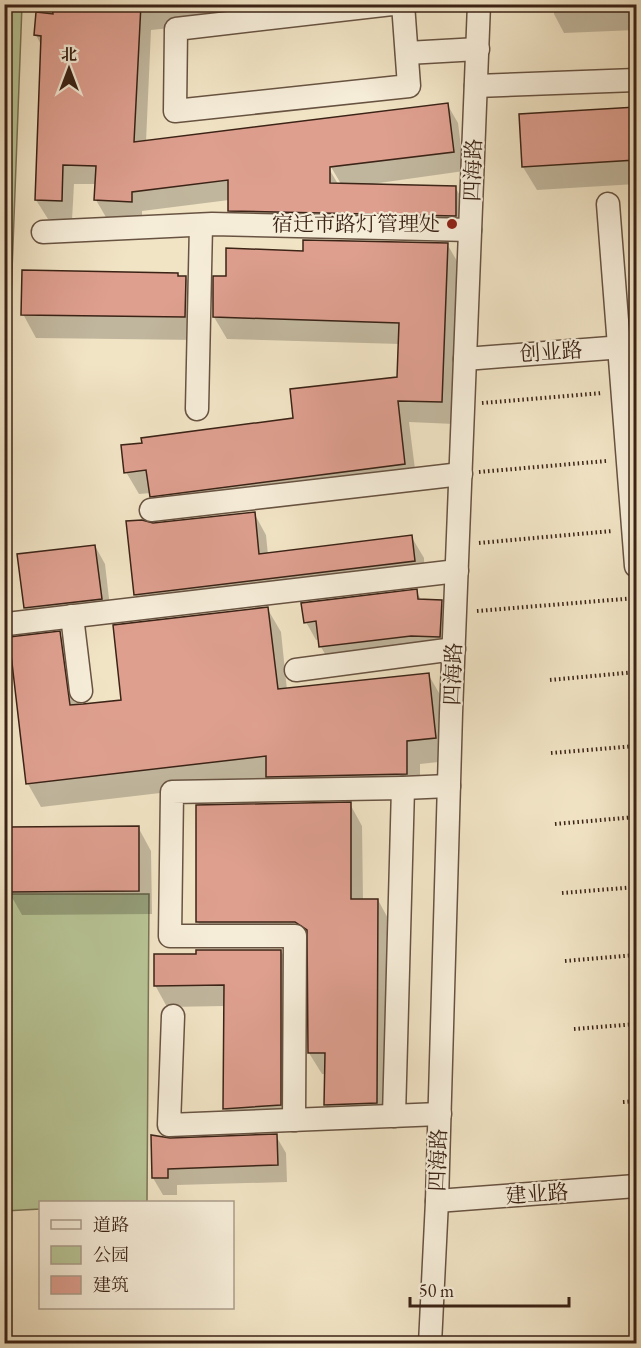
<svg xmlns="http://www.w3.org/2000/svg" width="641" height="1348" font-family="'EB Garamond','Noto Serif SC',serif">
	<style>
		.green { fill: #b8c596; stroke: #7a7456; stroke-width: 1.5 }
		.shadow { fill: #0003; fill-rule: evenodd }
		.building { fill: #de9f8f; stroke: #3b2316; stroke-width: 1.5 }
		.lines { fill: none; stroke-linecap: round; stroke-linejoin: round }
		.minor-casing { stroke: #685342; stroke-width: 25 }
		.path { stroke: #3b2316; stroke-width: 4; stroke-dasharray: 1.5 3; stroke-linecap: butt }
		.minor { stroke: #f6edd9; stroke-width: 22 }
		.poi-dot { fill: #8f2418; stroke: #f6edd9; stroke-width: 2 }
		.labels { text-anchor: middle; stroke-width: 4.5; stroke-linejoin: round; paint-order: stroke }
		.street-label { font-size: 21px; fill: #3b2316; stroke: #f6edd9 }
		.poi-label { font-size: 21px; fill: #3b2316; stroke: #f6edd9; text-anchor: end }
	</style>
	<rect width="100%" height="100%" fill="#f1e4c5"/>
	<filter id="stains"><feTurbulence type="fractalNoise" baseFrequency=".00333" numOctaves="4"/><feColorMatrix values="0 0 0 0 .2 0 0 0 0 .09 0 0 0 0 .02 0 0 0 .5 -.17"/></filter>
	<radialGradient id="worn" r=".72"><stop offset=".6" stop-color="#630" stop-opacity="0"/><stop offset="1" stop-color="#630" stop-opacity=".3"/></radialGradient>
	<g class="green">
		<path d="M22 5 5 458 4 5Z"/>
		<path d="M5 894H149L147 1202H40V1209L5 1211Z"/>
	</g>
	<g class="shadow">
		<path d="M53 4H364L365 8 151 30 146 142 447 104 458 123 464 171 365 185 455 187 467 207 466 235 240 230 229 210V200L142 211V220L107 219 96 200V184H74L72 220 48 219 36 200 42 47 36 35 55 16ZM327 160 341 184H338L325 162Z"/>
		<path d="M554 4H636V30L564 33 554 14Z"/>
		<path d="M636 108V184L537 190 523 167 520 115Z"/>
		<path d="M447 244 460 266 454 424 409 422 417 485 164 518 151 493 139 494 126 472 295 419 398 378 400 344 227 339 214 317 227 277 304 252Z"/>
		<path d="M177 274 179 277H186L199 301 198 340 36 338 23 314Z"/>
		<path d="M254 513 266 535 268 555 411 536 424 558 425 584 148 617 135 595 128 523 152 525Z"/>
		<path d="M95 546 105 564 111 616 35 626 25 608 19 555Z"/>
		<path d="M416 591 422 601 441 602 451 619 450 654 331 664 321 647 320 639 316 640 306 622Z"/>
		<path d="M267 608 281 632 287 690 428 674 442 698 448 761 420 764V797L270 780 41 807 28 784 11 639 59 633 73 656 79 705 122 701Z"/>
		<path d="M350 804 362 826 363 900H378L390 922 389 1124 338 1126 326 1105V1074H322L309 1053 310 946 210 944 198 922V807Z"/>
		<path d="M138 827 151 851 152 914 22 915 9 892Z"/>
		<path d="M281 951 293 972 292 1126 237 1130 225 1109V1006L167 1007 155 985 198 956Z"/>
		<path d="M276 1136 286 1153 287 1182 177 1185V1195H163L153 1178 169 1140Z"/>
	</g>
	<g class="building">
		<path d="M52 4H141L134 142 448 103 454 152 330 167V183L456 186V216L228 211V180L132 192V202L94 200 96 166 63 165 62 201 35 200 41 36 34 35 36 12 53 14Z"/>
		<path d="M636 107V160L522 167 519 114Z"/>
		<path d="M303 240 448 243 442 402 398 401 405 464 150 497 146 470 124 473 121 445 142 443 141 438 293 418 290 389 397 377 399 323 213 317V276H226V248L303 251Z"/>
		<path d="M22 270 178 273V276H186L185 317 21 315Z"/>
		<path d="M255 512 259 554 412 535 415 561 134 595 126 521 142 520 153 523Z"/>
		<path d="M95 545 102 599 24 608 17 554Z"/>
		<path d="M417 589 418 599 442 600 440 637 411 636 319 647 316 621 304 623 301 603Z"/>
		<path d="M268 607 278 689 429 673 436 738 407 741V774L266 777V756L26 784 9 637 60 631 70 705 83 704 121 700 113 625Z"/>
		<path d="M351 802V899H378L377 1103 324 1105 325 1053H308L307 930 295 922H196V805Z"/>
		<path d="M139 826V891L7 892V827Z"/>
		<path d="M196 950H281V1105L223 1109 224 985 154 986V954H196Z"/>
		<path d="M277 1134 278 1165 168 1169V1178H152L151 1135 170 1138Z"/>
	</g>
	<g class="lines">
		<defs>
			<g id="minor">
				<path d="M392 4 176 29 175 111 409 86 403 4"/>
				<path d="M407 53 478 49"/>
				<path d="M476 86 636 80"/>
				<path d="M608 204 636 566"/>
				<path d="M43 232 212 224 470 230"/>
				<path d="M465 359 636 346"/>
				<path d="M197 409 201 225"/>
				<path d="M151 510 461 474"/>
				<path d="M72 616 81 691"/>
				<path d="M7 624 457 571"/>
				<path d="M296 670 454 649"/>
				<path d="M403 788 449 786"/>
				<path d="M173 1016 169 1125 440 1114"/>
				<path d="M294 1120 295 936H170L172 792 403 788 394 1116"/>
				<path d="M437 1201 636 1186"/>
				<path d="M430 1344 437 1201 451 713 479 4"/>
			</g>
		</defs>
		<use href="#minor" class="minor-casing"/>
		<g class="path">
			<path d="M482 403 603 393"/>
			<path d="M479 472 606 461"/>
			<path d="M479 543 612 531"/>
			<path d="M477 611 636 598"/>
			<path d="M550 680 636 672"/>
			<path d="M551 753 636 746"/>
			<path d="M555 824 636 817"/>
			<path d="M562 893 636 887"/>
			<path d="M565 961 636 955"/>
			<path d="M574 1029 636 1024"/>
			<path d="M623 1102 636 1101"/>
		</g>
		<use href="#minor" class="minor"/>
	</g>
	<circle class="poi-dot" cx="452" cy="224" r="6"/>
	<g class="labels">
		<g class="street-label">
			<text transform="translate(473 170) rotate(-88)" y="7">四海路</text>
			<text transform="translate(551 352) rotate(-4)" y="7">创业路</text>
			<text transform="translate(453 674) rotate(-88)" y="7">四海路</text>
			<text transform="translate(438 1160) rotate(-88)" y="7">四海路</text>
			<text transform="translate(537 1194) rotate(-4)" y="7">建业路</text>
		</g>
		<g class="poi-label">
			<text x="440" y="231">宿迁市路灯管理处</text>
		</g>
	</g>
	<rect width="641" height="1348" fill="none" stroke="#f1e4c5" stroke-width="24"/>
	<rect x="6" y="6" width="629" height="1336" fill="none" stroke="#3b2316" stroke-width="3"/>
	<rect x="12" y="12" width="617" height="1324" fill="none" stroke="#3b2316" stroke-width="1.5"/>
	<rect x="39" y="1201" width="195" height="108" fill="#f6edd9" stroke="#ab9c8b" stroke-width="1.5"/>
	<rect x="51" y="1220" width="30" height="9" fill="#f6edd9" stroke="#ab9c8b" stroke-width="1.5"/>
	<text x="93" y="1231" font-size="18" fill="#3b2316">道路</text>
	<rect x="51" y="1246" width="30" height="18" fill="#b8c596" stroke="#ab9c8b" stroke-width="1.5"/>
	<text x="93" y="1261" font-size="18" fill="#3b2316">公园</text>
	<rect x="51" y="1276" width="30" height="18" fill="#de9f8f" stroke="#ab9c8b" stroke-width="1.5"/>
	<text x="93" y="1291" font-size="18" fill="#3b2316">建筑</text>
	<g transform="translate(69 69)" stroke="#f6edd9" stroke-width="4.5" paint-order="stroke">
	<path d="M0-4.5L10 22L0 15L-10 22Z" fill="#3b2316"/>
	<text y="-9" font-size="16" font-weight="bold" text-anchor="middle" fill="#3b2316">北</text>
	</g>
	<path d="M410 1297v9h159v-9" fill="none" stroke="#3b2316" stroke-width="3"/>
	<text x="419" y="1297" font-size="18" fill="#3b2316" stroke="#f6edd9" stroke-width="4.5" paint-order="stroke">50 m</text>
	<rect width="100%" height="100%" filter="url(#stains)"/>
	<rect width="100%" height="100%" fill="url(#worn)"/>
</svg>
